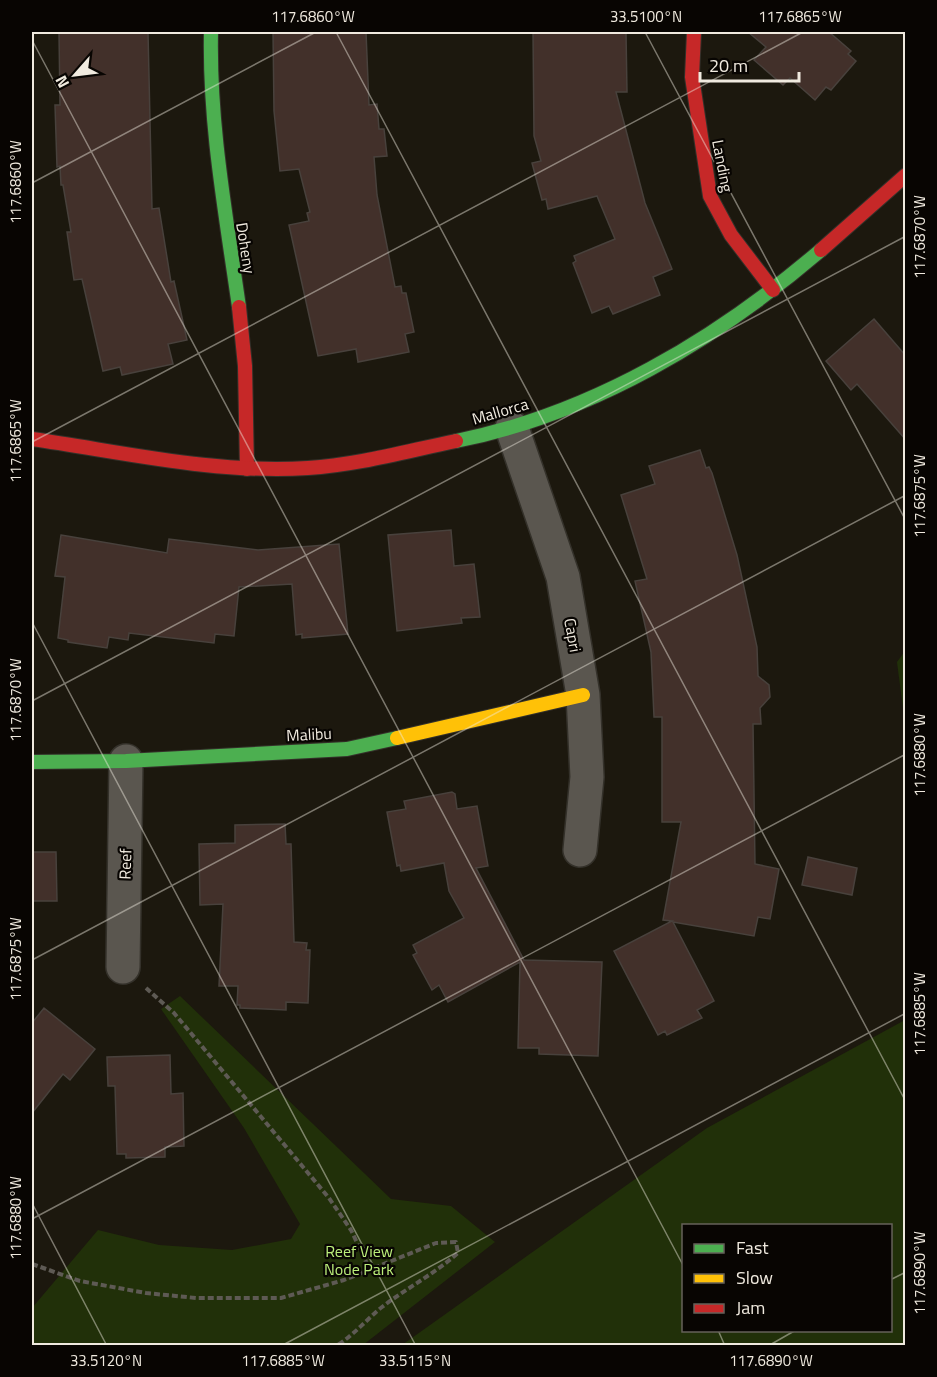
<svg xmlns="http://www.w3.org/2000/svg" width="937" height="1377" font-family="'Titillium Web',sans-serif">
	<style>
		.green { fill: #213009; fill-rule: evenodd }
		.building { fill: #42302a; stroke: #48413c; stroke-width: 1.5 }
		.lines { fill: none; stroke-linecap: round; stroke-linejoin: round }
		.street-casing { stroke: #34312a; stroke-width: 36 }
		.fast-casing { stroke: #34312a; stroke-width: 16 }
		.slow-casing { stroke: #34312a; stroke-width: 16 }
		.jam-casing { stroke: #34312a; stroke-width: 16 }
		.path { stroke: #5e5a54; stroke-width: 4; stroke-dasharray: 6 3; stroke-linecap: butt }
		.street { stroke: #5a564f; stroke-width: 33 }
		.fast { stroke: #4caf50; stroke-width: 14 }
		.slow { stroke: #ffc107; stroke-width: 14 }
		.jam { stroke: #c62828; stroke-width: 14 }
		.ticks { fill: none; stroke: #f0eadf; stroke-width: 1.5; stroke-opacity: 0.45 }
		.labels { text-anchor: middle; stroke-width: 4.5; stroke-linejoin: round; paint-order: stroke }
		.street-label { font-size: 16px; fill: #f0eadf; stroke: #080502 }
		.park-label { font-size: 16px; fill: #bbee7a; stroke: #080502 }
		.neatline { fill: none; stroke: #f0eadf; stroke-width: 2 }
		.ticks-label { font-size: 15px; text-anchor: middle; fill: #f0eadf }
	</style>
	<rect width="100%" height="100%" fill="#1c180e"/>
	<g class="green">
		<path d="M905 651V723L897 662Z"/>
		<path d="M180 996 391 1199 451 1206 495 1242 363 1345H32V1308L98 1230 159 1245 232 1250 291 1239 300 1224 244 1128 161 1009Z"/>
		<path d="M905 1020V1345H402L707 1128ZM684 1226H890V1330H684Z"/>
	</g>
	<g class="building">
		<path d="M59 32H148L152 209 159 208 171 282 174 281 187 340 168 344 173 364 122 375 120 367 103 371 82 279 74 280 67 232H71L63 185H61L60 166 57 167 55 105H60Z"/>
		<path d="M273 32H366L369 105 377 104 379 129H384L387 156 374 157 377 195 395 287 401 286 402 293H406L414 332 405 334 409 352 358 362 356 349 318 356 289 225 309 221 307 213 310 212 299 169 280 171 274 111Z"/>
		<path d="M533 32H626L627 92H616L645 203 672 269 653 277 660 295 613 314 609 306 592 313 573 263 576 261 574 256 615 239 597 196 548 209 546 199 542 200 532 163 541 161 534 136Z"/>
		<path d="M748 32H829L851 51 848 54 856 61 831 90 826 87 815 100 790 78 783 85 754 60 766 47Z"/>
		<path d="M874 319 906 356V440L857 384 851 390 826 361Z"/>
		<path d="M700 450 706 468 709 467 712 473 737 555 757 647 758 676 769 685 770 697 760 708 761 724H753L755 864 779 869 770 919 758 917 754 936 673 922 714 1001 697 1010 702 1018 667 1035 665 1031 658 1035 614 951 672 921 663 920 681 822H662V717H654L651 652 635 581 647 579 621 495 655 484 649 466Z"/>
		<path d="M451 530 454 566 474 564 480 617 461 618 462 623 397 631 388 535Z"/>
		<path d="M61 535 167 553 169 539 258 550 339 544 348 634 302 638V634L296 635 292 584 239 587 234 636 215 634 214 643 129 633 128 640 109 637 107 648 68 642V640L58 638 65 577 55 576Z"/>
		<path d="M452 792 455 794 457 809 477 806 488 866 476 868 524 960 602 962 598 1056 539 1054V1048H518L520 962 448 1002 439 985 432 990 413 955 417 953 413 945 464 918 449 891 444 863 401 871 400 865 397 866 387 812 406 809 404 801Z"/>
		<path d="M285 824 286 844H291L294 942 307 943 306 950H310L308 1003 286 1002V1010L240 1008V1005H237L238 986H219L223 904 200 905 199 844 235 843V825Z"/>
		<path d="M32 852H56L57 901H32Z"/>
		<path d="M808 857 857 868 852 895 802 885Z"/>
		<path d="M44 1008 95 1049 70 1080 63 1074 32 1113V1023Z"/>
		<path d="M170 1055 171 1094 183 1093 184 1146 165 1147V1157L126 1158V1154H117L115 1086H108L107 1057Z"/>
	</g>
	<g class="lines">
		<defs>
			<g id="street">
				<path d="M512 428 563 577 583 695 587 777 580 850"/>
				<path d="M123 967 126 761"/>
			</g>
			<g id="fast">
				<path d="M211 32C209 125 226 215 239 307"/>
				<path d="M456 441C592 414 717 339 821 250"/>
				<path d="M32 762 126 761 347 749 397 738"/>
			</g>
			<path id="slow" d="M397 738 583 695"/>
			<g id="jam">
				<path d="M694 32 692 77 710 196 731 235 773 290"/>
				<path d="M821 250 906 175"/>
				<path d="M239 307 245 366 247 469"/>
				<path d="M32 439C123 452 216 474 308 468 358 465 407 451 456 441"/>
			</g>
		</defs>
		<use href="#street" class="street-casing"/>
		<use href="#fast" class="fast-casing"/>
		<use href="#slow" class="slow-casing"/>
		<use href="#jam" class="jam-casing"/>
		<g class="path">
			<path d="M146 988 174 1013 329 1198 351 1230 370 1270"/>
			<path d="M32 1264 80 1281 146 1293 196 1298H281L344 1280 436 1243 456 1242 458 1253C434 1274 407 1288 382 1307 366 1320 354 1335 336 1346"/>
		</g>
		<use href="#street" class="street"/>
		<use href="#fast" class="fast"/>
		<use href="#slow" class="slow"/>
		<use href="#jam" class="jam"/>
	</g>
	<path class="ticks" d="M336 32 906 1102M645 32 906 521M32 40 684 1267M32 183 316 32M32 442 803 32M32 622 416 1346M32 701 906 236M32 960 906 495M32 1203 107 1346M32 1219 906 754M890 1280 906 1272M718 1330 725 1346M281 1346 906 1013M768 1346 796 1330"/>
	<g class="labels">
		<g class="street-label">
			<text transform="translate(723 166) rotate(79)" y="6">Landing</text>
			<text transform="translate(246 248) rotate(81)" y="6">Doheny</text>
			<text transform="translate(500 411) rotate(-16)" y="6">Mallorca</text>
			<text transform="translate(573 635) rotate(80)" y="6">Capri</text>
			<text transform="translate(309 734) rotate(-3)" y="6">Malibu</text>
			<text transform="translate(125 864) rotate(-88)" y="6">Reef</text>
		</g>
		<g class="park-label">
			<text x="359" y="1257">Reef View<tspan x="359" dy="18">Node Park</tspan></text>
		</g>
	</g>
	<rect width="937" height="1377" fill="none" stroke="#080502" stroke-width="66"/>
	<rect x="682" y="1224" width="210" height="108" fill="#080502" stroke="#65615a" stroke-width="1.5"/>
	<rect x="694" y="1244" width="30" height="9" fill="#4caf50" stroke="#65615a" stroke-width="1.5"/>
	<text x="736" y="1254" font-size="18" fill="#f0eadf">Fast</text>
	<rect x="694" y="1274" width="30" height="9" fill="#ffc107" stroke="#65615a" stroke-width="1.5"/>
	<text x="736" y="1284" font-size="18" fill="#f0eadf">Slow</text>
	<rect x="694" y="1304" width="30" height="9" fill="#c62828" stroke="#65615a" stroke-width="1.5"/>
	<text x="736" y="1314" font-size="18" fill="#f0eadf">Jam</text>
	<g transform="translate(75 75) rotate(242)" stroke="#080502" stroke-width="4.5" paint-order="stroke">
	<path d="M0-4.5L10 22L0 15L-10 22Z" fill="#f0eadf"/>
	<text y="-9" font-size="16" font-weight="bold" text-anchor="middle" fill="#f0eadf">N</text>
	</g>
	<path d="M700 72v9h99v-9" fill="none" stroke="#f0eadf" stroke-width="3"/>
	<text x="709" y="72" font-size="18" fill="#f0eadf" stroke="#080502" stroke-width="4.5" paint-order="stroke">20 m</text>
	<rect x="33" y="33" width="871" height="1311" class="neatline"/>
	<g class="ticks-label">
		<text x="313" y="22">117.6860°W</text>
		<text x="646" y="22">33.5100°N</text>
		<text x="800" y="22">117.6865°W</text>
		<text transform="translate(16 182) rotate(-90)" y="5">117.6860°W</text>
		<text transform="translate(920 237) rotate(-90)" y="5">117.6870°W</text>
		<text transform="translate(16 441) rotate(-90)" y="5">117.6865°W</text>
		<text transform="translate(920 496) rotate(-90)" y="5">117.6875°W</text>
		<text transform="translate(16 700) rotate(-90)" y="5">117.6870°W</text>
		<text transform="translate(920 755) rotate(-90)" y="5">117.6880°W</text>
		<text transform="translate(16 959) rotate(-90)" y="5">117.6875°W</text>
		<text transform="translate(920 1014) rotate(-90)" y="5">117.6885°W</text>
		<text transform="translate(16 1218) rotate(-90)" y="5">117.6880°W</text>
		<text transform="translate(920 1273) rotate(-90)" y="5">117.6890°W</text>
		<text x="106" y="1366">33.5120°N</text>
		<text x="283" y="1366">117.6885°W</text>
		<text x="415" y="1366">33.5115°N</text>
		<text x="771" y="1366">117.6890°W</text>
	</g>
</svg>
